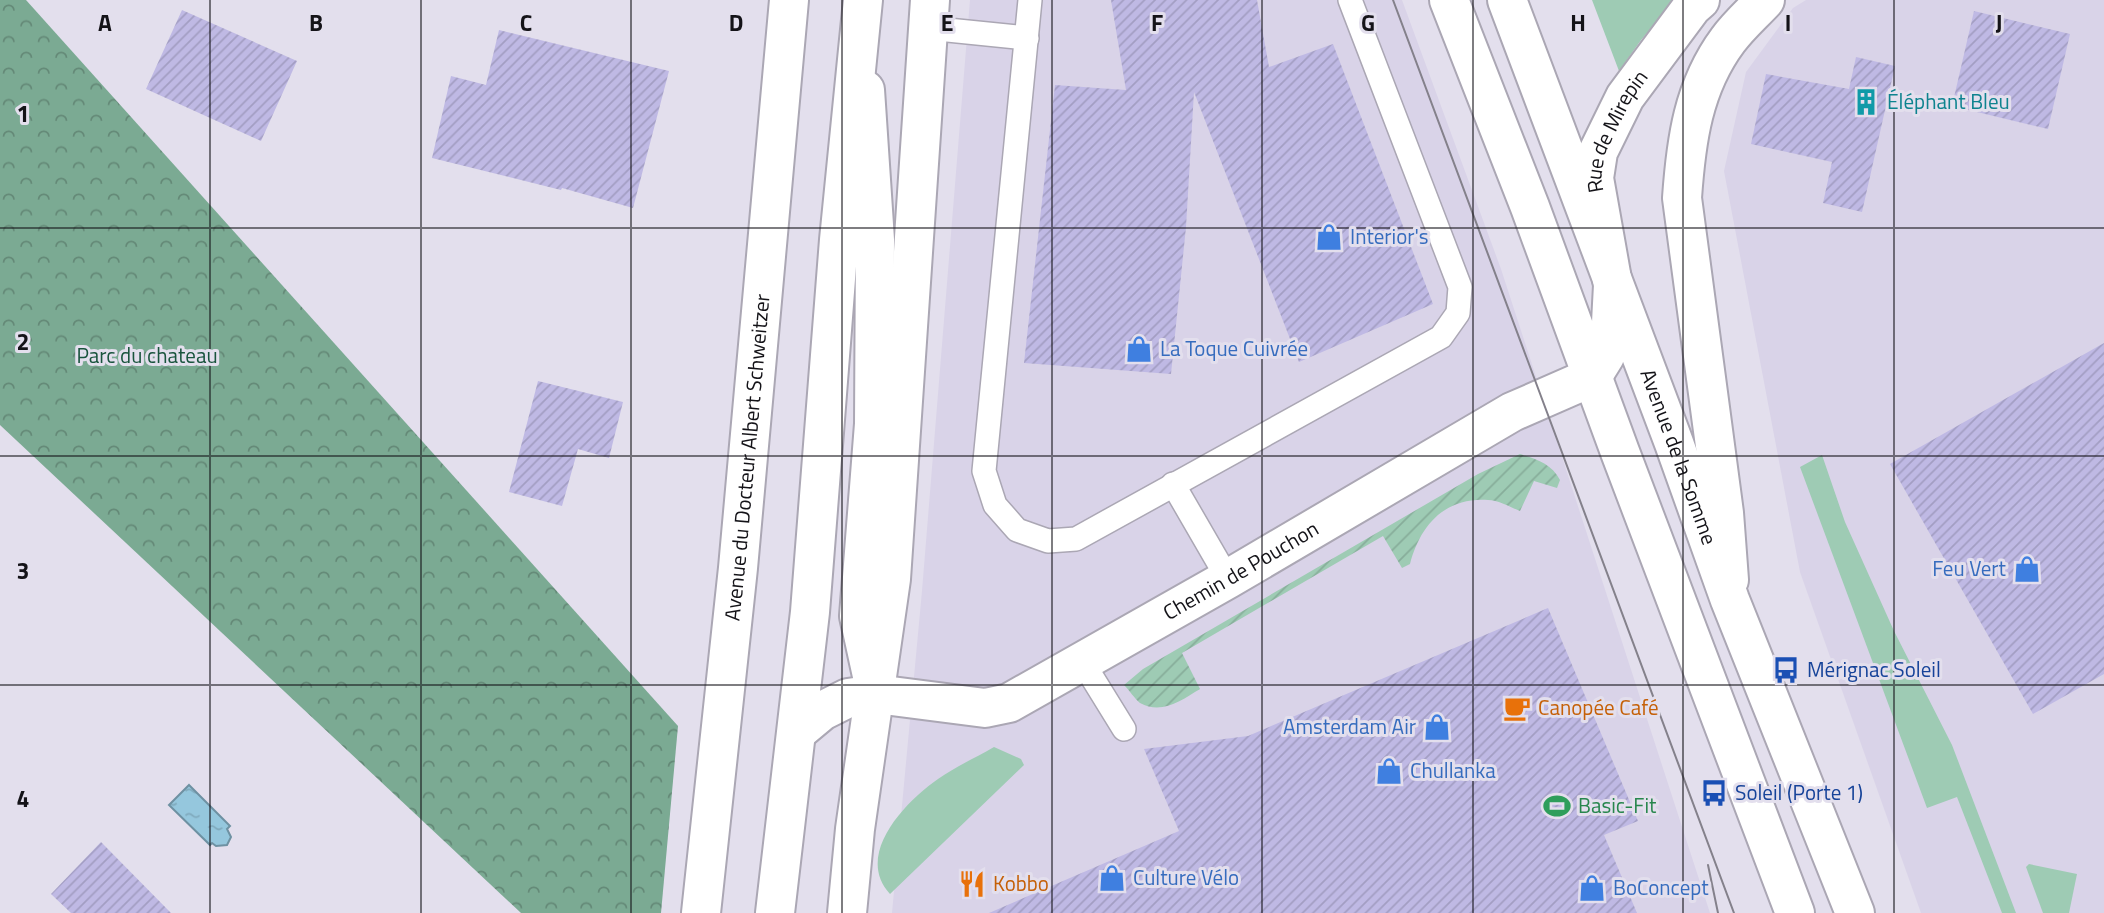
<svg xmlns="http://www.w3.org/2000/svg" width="2104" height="913" font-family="'Titillium Web',sans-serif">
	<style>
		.built { fill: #d9d3e8 }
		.grass { fill: #9ecbb4 }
		.forest { fill: url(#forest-crowns) }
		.garden { fill: url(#garden-furrows) }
		.water { fill: url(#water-ripples); stroke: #6e91a2; stroke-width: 2 }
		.building { fill: url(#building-hatch) }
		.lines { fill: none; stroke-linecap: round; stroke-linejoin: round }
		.lane-casing { stroke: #aba7b4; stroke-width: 26 }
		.street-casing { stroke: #aba7b4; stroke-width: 42 }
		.secondary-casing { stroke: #aba7b4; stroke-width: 42 }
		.lane { stroke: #fff; stroke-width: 23 }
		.street { stroke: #fff; stroke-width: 38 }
		.secondary { stroke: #fff; stroke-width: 38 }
		.tram { stroke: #84818b; stroke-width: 2 }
		.grid { fill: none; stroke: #141318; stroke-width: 2; stroke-opacity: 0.55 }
		.labels { text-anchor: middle; stroke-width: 6; stroke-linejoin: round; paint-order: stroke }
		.culture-label { font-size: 21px; fill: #0d838f; stroke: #e3dfed; text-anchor: start }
		.street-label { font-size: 21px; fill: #141318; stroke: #e3dfed }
		.shop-label { font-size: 21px; fill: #366cbe; stroke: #e3dfed; text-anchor: start }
		.park-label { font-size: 21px; fill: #19543d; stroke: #e3dfed }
		.transit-label { font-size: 21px; fill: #164399; stroke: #e3dfed; text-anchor: start }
		.food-label { font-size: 21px; fill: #c56008; stroke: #e3dfed; text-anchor: start }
		.leisure-label { font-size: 21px; fill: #27864d; stroke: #e3dfed; text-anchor: start }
		.grid-label { font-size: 23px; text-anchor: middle; font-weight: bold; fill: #141318; stroke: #e3dfed; stroke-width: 6; stroke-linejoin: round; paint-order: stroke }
	</style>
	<defs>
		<pattern id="forest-crowns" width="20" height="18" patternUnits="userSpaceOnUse" patternTransform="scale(1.75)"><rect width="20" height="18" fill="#7baa93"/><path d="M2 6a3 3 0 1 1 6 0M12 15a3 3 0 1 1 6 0" fill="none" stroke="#648977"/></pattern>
		<pattern id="garden-furrows" width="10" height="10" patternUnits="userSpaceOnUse" patternTransform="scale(1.75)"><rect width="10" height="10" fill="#9ecbb4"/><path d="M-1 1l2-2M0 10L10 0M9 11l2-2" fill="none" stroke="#87ad9a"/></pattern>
		<pattern id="water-ripples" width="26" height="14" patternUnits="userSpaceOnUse" patternTransform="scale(1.75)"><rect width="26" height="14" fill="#95c7dd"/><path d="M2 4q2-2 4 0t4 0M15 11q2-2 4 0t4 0" fill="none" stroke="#80aabd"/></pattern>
		<pattern id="building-hatch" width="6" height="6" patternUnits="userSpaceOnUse" patternTransform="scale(1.75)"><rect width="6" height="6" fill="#bfb9e4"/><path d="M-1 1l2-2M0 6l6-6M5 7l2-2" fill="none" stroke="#a39ec3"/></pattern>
	</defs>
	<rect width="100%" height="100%" fill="#e3dfed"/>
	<g class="built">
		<path d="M970 0H1402L1501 269 1710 913H892L922 591Z"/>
		<path d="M1806 0H2104V913H1921L1800 572 1724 171 1746 72 1793 8Z"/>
	</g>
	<g class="grass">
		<path d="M1592 0H1675L1641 40 1619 71Z"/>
		<path d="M1822 455 1845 522 1894 631 1952 745 2016 913H2002L1957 797 1927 808 1800 467Z"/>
		<path d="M994 747 1021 759 1024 765 890 894C854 855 905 802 938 779 955 767 975 758 994 747Z"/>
		<path d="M2029 864 2077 874 2069 913H2043L2026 867Z"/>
	</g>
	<path class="forest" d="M0 0H26L678 726 661 913H521L0 425Z"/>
	<path class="garden" d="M1520 454C1536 459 1552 464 1560 480L1557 488 1534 481 1520 511C1510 507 1498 500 1488 500 1444 497 1420 526 1410 564L1402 568 1383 536 1182 653 1200 689C1182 700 1162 715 1140 703 1135 699 1129 690 1124 685L1143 669 1478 474Z"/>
	<path class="water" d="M189 785 230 826 227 829 231 837 227 845 216 846 212 843 210 845 169 805Z"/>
	<g class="building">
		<path d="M1111 0H1257L1269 67 1333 44 1433 304 1299 362 1194 92 1186 227 1171 374 1024 363 1055 85 1126 90Z"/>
		<path d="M182 10 297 61 261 141 146 89Z"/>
		<path d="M1974 11 2070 34 2048 129 1952 106Z"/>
		<path d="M499 30 669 71 633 208 562 188 561 190 432 158 451 76 486 85Z"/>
		<path d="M1856 57 1895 66 1862 212 1823 203 1832 162 1751 144 1766 74 1849 89Z"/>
		<path d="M2104 343V674L2033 714 1890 464Z"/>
		<path d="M538 381 623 402 609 458 578 449 562 506 509 492Z"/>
		<path d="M1548 608 1638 821 1604 835 1637 913H989L1179 831 1144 749 1248 736Z"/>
		<path d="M101 842 171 913H71L51 894Z"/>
	</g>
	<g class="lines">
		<defs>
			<g id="lane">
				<path d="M1030 0 984 471 995 505 1017 530 1048 541 1076 539 1441 337 1458 313 1460 287 1350 0"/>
				<path d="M928 28 1027 38"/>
				<path d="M1173 484 1228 579"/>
				<path d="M1082 661 1124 729"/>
			</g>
			<g id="street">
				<path d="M865 90 875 240 874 424 859 616 874 685"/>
				<path d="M1729 580 1724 513 1682 198C1686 141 1693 87 1728 40 1739 25 1753 13 1765 0"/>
				<path id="s1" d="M798 731 822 711 848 698 876 694 985 708 1009 703 1228 579 1512 412 1592 377 1605 356 1611 323 1613 285 1594 178 1598 152 1625 97 1692 7 1700 0"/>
				<path id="s2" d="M701 913 738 568 789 0"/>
			</g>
			<g id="secondary">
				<path d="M1449 0 1530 207 1620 452 1795 913"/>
				<path id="s3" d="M1507 0 1674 443 1730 600 1855 913"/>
				<path d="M775 913 810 612 839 240 863 0"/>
				<path d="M847 913 855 829 891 579 930 0"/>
			</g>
		</defs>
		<use href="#lane" class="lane-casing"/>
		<use href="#street" class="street-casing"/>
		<use href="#secondary" class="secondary-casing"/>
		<use href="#lane" class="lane"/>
		<use href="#street" class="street"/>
		<use href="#secondary" class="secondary"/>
		<g class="tram">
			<path d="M1393 0 1734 913"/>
			<path d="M1708 865 1718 913"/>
		</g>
	</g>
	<path class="grid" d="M210 0V913M421 0V913M631 0V913M842 0V913M1052 0V913M1262 0V913M1473 0V913M1683 0V913M1894 0V913M0 228H2104M0 456H2104M0 685H2104"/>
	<defs>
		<symbol id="building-bare" viewBox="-9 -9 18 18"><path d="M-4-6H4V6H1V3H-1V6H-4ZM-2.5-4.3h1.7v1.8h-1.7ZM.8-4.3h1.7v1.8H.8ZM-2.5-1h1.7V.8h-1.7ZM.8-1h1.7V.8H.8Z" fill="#0f9aa8" stroke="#e3dfed" stroke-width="2.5" paint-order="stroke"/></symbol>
		<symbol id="shop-bare" viewBox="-9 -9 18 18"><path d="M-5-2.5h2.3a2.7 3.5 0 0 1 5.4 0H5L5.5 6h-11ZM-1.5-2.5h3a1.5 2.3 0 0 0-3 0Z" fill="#3f7fe0" stroke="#e3dfed" stroke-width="2.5" paint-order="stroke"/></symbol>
		<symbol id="bus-bare" viewBox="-9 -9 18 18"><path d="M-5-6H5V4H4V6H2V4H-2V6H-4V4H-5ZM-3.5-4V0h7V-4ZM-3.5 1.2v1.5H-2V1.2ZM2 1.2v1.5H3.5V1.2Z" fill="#1a4fb4" stroke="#e3dfed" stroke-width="2.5" paint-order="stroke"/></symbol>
		<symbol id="cafe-bare" viewBox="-9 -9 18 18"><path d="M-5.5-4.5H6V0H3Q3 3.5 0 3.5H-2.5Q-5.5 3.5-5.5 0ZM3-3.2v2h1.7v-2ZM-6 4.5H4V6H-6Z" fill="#e8710a" stroke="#e3dfed" stroke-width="2.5" paint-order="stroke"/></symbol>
		<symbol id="stadium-bare" viewBox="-9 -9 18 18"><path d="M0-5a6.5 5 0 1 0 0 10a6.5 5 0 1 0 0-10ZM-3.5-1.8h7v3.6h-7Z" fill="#2e9e5b" stroke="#e3dfed" stroke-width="2.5" paint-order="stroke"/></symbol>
		<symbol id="restaurant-bare" viewBox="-9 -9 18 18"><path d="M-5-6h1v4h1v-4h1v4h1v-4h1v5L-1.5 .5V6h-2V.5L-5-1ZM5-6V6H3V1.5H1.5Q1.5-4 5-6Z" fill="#e8710a" stroke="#e3dfed" stroke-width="2.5" paint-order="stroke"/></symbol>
	</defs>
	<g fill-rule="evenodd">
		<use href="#building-bare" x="1847" y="83" width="38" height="38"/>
		<use href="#shop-bare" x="1310" y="218" width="38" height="38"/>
		<use href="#shop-bare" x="1120" y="330" width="38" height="38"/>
		<use href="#shop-bare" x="2008" y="550" width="38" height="38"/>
		<use href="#bus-bare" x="1767" y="651" width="38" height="38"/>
		<use href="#cafe-bare" x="1498" y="689" width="38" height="38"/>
		<use href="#shop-bare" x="1418" y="708" width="38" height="38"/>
		<use href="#shop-bare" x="1370" y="752" width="38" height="38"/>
		<use href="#bus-bare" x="1695" y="774" width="38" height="38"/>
		<use href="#stadium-bare" x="1538" y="787" width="38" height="38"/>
		<use href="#shop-bare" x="1093" y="859" width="38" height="38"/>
		<use href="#restaurant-bare" x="953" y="865" width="38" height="38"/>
		<use href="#shop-bare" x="1573" y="869" width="38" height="38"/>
	</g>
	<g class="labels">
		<g class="culture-label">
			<text x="1887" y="109">Éléphant Bleu</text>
		</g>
		<g class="street-label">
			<text dy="7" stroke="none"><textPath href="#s1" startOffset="1148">Rue de Mirepin</textPath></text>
			<text dy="7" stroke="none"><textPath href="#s2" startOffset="458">Avenue du Docteur Albert Schweitzer</textPath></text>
			<text dy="7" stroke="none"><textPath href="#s3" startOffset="488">Avenue de la Somme</textPath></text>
			<text dy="7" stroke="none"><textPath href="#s1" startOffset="490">Chemin de Pouchon</textPath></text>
		</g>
		<g class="shop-label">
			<text x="1350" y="244">Interior's</text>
			<text x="1160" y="356">La Toque Cuivrée</text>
			<text x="2006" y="576" text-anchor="end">Feu Vert</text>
			<text x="1416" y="734" text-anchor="end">Amsterdam Air</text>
			<text x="1410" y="778">Chullanka</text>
			<text x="1133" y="885">Culture Vélo</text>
			<text x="1613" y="895">BoConcept</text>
		</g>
		<g class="park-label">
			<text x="147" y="363">Parc du chateau</text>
		</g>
		<g class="transit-label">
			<text x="1807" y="677">Mérignac Soleil</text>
			<text x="1735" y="800">Soleil (Porte 1)</text>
		</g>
		<g class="food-label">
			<text x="1538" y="715">Canopée Café</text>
			<text x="993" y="891">Kobbo</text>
		</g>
		<g class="leisure-label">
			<text x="1578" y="813">Basic-Fit</text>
		</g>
	</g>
	<g class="grid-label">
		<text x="105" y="31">A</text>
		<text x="316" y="31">B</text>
		<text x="526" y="31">C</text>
		<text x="736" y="31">D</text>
		<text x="947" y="31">E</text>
		<text x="1157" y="31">F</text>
		<text x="1368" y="31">G</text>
		<text x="1578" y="31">H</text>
		<text x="1788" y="31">I</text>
		<text x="1999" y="31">J</text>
		<text x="23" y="122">1</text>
		<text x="23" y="350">2</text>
		<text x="23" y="579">3</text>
		<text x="23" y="807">4</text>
	</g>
</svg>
